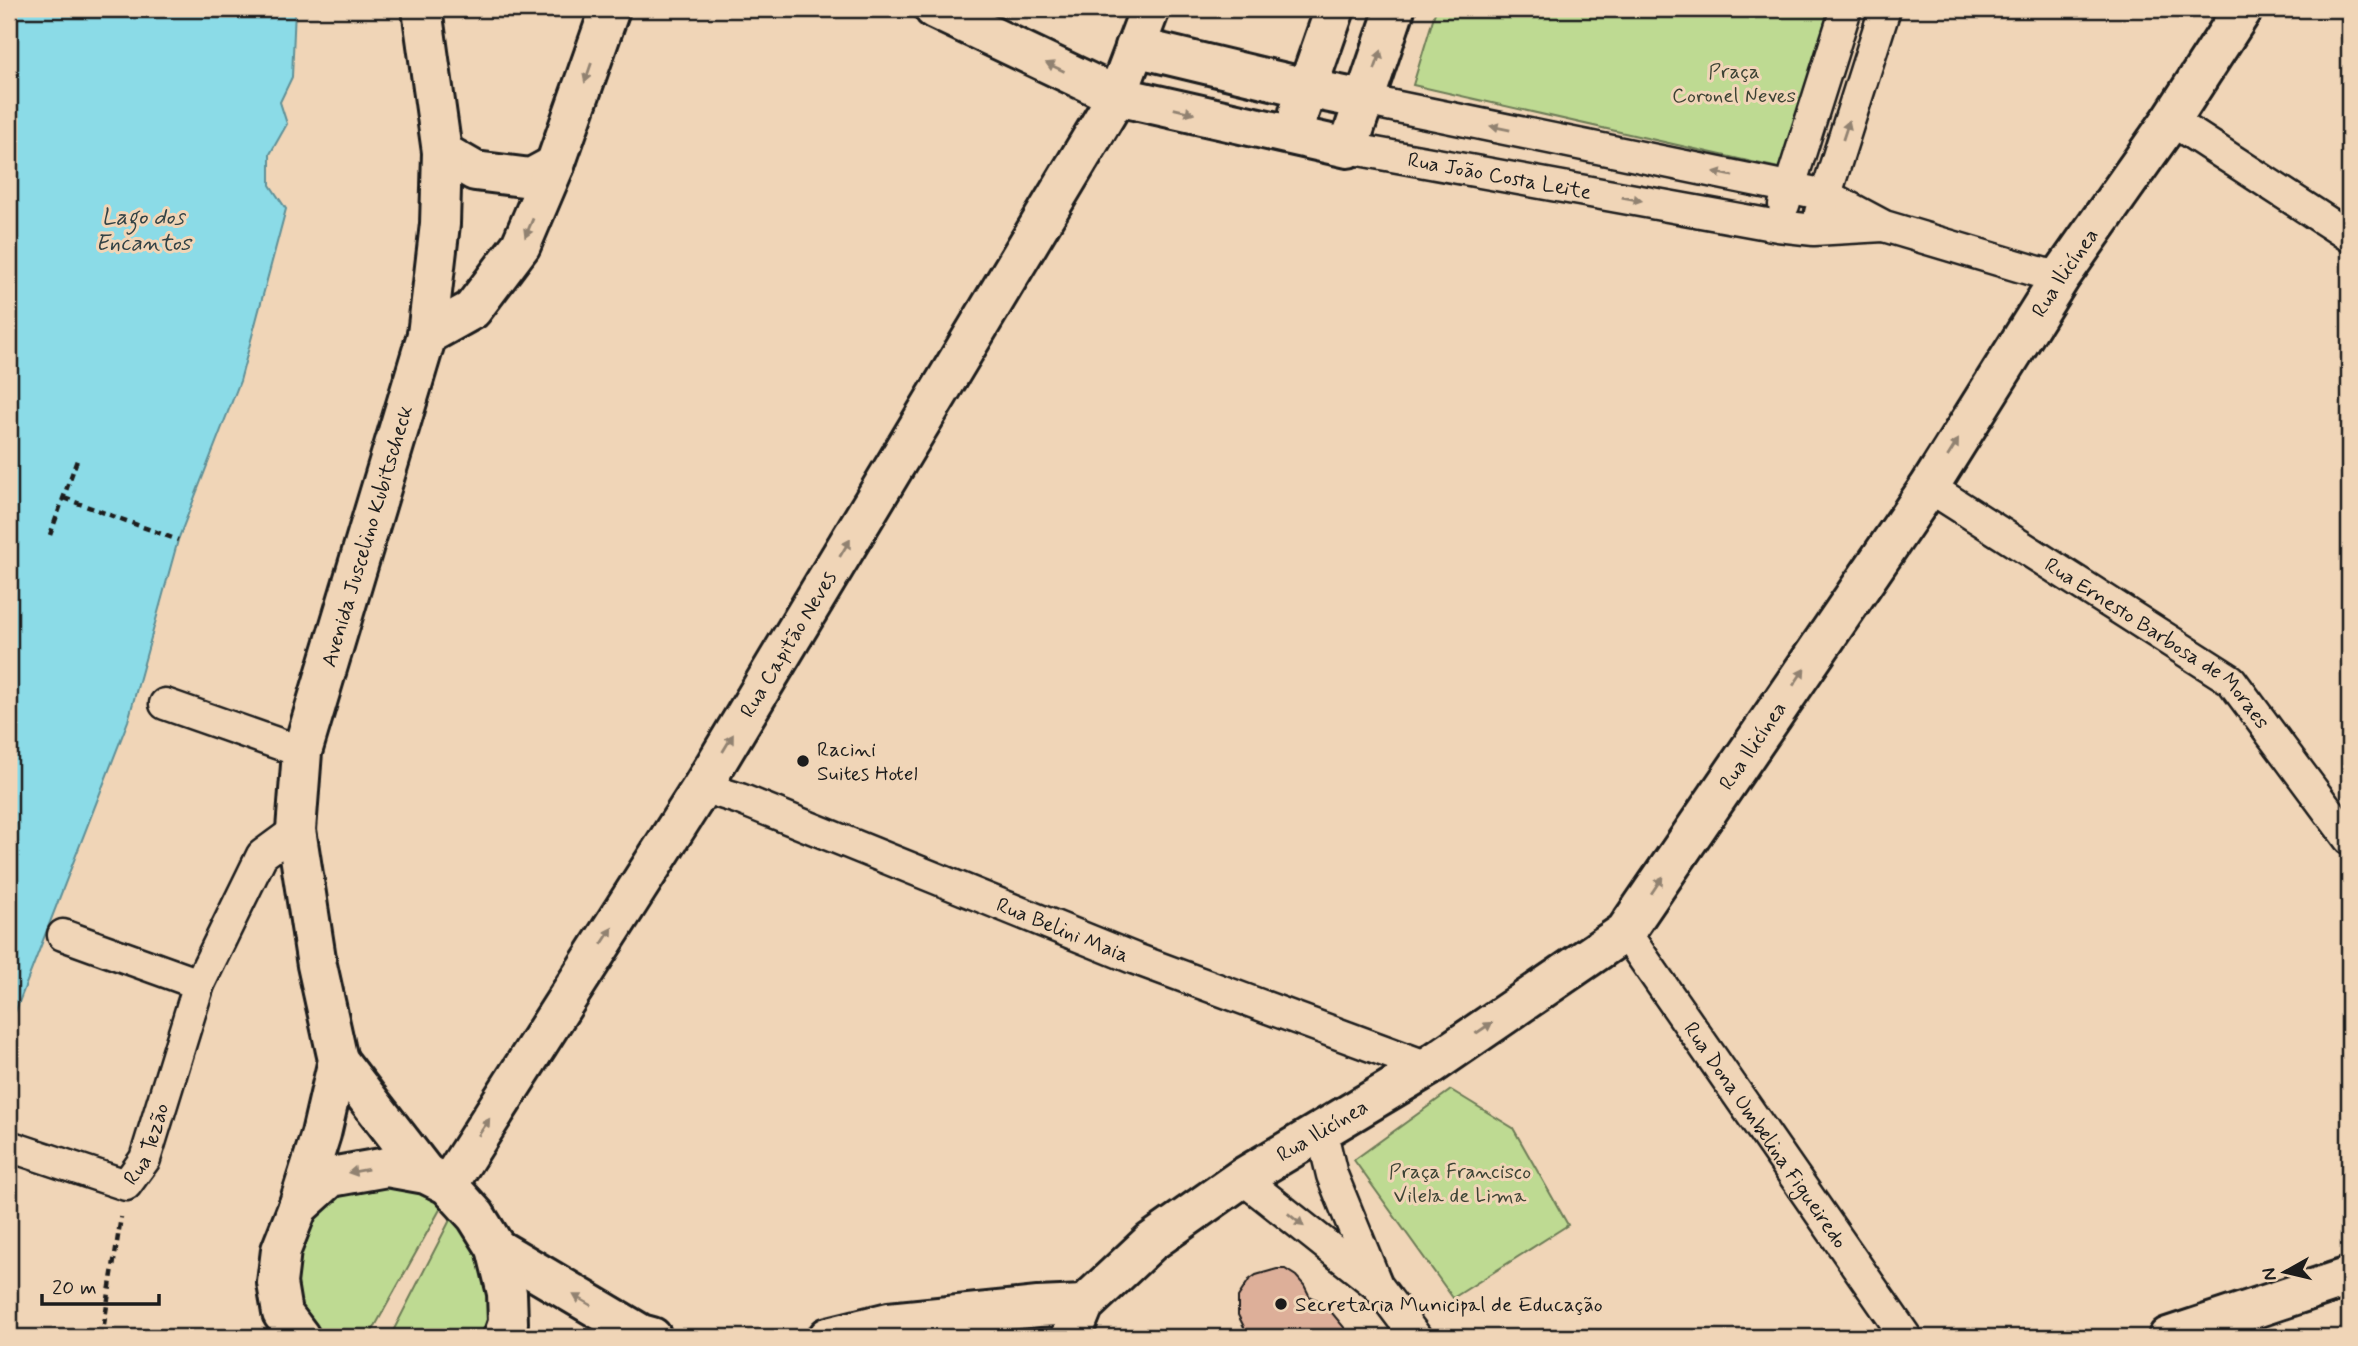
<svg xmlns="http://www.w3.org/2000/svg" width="2358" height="1346" font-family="Mynerve,sans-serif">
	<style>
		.green { fill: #beda92; stroke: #6d7b57; stroke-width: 2 }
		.water { fill: #8bdbe7; stroke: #5f8f96; stroke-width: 2 }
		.building { fill: #ddaf99; stroke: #1c1c1c; stroke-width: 2 }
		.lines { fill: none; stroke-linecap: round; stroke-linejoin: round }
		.street-casing { stroke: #1c1c1c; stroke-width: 35 }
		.secondary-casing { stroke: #1c1c1c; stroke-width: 44 }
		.path { stroke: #1c1c1c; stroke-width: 4.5; stroke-dasharray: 7 5; stroke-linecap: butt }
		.street { stroke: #f0d5b7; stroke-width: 30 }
		.secondary { stroke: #f0d5b7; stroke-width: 38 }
		.oneway { fill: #918271 }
		.poi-dot { fill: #1c1c1c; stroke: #f0d5b7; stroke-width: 2.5 }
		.labels { text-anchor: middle; stroke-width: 6; stroke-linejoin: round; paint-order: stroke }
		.park-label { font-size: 21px; fill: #3c4234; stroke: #f0d5b7 }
		.street-label { font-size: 21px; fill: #1c1c1c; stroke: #f0d5b7 }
		.poi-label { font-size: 21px; fill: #1c1c1c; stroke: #f0d5b7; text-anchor: start }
		.water-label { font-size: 23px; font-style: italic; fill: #324245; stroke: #f0d5b7 }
	</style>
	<rect width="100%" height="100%" fill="#f0d5b7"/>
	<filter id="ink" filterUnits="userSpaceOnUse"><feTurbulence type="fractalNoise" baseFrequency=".0143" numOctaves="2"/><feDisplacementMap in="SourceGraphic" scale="14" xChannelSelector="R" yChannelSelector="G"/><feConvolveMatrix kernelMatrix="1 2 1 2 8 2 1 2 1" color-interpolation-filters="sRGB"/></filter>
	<g filter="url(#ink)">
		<g class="green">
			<path d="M1436 9H1835L1783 169 1413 85Z"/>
			<path d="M1451 1090 1513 1128 1568 1225 1453 1298 1354 1160Z"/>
			<path d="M392 1184 421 1190 443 1204 369 1337H319L300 1311 293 1288 298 1256 306 1226 333 1194Z"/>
			<path d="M451 1218 480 1249 492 1275 494 1337H390Z"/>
		</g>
		<path class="water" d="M9 9H295L292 77 280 102 287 124 270 154V185L286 209 240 381 178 540 128 721 9 1028Z"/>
		<path class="building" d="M1277 1269H1285L1296 1276 1304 1285 1310 1297 1323 1302 1352 1337H1249L1238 1315V1297L1249 1280 1256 1275Z"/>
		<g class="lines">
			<defs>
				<g id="street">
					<path d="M1364 100 1826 195 1884 226 2042 273 2061 276"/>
					<path d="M2171 120 2349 236"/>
					<path id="s1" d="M1348 148 1778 226 1814 230 1883 226"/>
					<path d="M1784 205 1846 9"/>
					<path d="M1820 213 1885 9"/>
					<path id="s2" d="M1929 487 2231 680 2349 839"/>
					<path d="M165 704 302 752"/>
					<path id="s3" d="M702 787 740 799 1133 958 1428 1067"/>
					<path id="s4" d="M1625 932 1906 1337"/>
					<path d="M63 935 199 984"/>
					<path d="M1321 1129 1332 1175 1377 1285 1416 1337"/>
					<path id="s5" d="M9 1146 126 1185 145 1159 199 984 262 855 296 830"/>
					<path d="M1242 1178 1374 1283"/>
				</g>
				<g id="secondary">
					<path d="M934 9 1117 96 1348 148 1395 9"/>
					<path d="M1135 47 1306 88 1364 100"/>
					<path d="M1299 112 1335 9"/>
					<path d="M442 152 475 171 531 178 555 165"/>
					<path d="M427 335 472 310 521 245 555 165 610 9"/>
					<path d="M338 1060 426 1174"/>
					<path id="s6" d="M448 1185 702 787 1117 96 1150 9"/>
					<path id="s7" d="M298 1207 321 1134 338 1060 317 965 296 830 302 752 427 335 440 224 442 152 422 9"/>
					<path d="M496 1248 641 1334 652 1337"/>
					<path d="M300 1337 282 1313 277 1283 281 1250 298 1207 331 1177 387 1167 426 1174 448 1185 476 1216 496 1248 507 1293 508 1323 503 1337"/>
					<path d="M828 1337 889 1322 1038 1307 1084 1305"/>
					<path id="s8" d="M1071 1337 1084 1305 1151 1242 1242 1178 1428 1067 1625 932 1929 487 2061 276 2171 120 2243 9"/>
					<path d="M2168 1337 2349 1277"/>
				</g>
			</defs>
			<use href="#street" class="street-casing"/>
			<use href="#secondary" class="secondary-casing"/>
			<g class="path">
				<path d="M64 498 178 540"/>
				<path d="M50 535 77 460"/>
				<path d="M102 1337 121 1217"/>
			</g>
			<use href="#street" class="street"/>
			<use href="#secondary" class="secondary"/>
		</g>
		<defs><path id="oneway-solid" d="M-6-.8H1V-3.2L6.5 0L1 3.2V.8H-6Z" transform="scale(1.75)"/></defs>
		<g class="oneway">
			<use href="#oneway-solid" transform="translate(1378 60) rotate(-71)"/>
			<use href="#oneway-solid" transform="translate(1055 67) rotate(-155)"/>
			<use href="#oneway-solid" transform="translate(588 73) rotate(109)"/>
			<use href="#oneway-solid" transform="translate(1184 111) rotate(13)"/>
			<use href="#oneway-solid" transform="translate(1500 128) rotate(-168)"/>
			<use href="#oneway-solid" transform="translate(1846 130) rotate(-72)"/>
			<use href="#oneway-solid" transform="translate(1723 174) rotate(-168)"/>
			<use href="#oneway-solid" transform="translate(1632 199) rotate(10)"/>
			<use href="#oneway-solid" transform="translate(529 228) rotate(113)"/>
			<use href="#oneway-solid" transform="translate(1953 448) rotate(-58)"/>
			<use href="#oneway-solid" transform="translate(845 548) rotate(-59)"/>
			<use href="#oneway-solid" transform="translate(1799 677) rotate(-56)"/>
			<use href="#oneway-solid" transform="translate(728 743) rotate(-59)"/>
			<use href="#oneway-solid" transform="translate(1657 885) rotate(-56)"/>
			<use href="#oneway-solid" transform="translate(607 936) rotate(-57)"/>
			<use href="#oneway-solid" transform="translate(1484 1028) rotate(-34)"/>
			<use href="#oneway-solid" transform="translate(484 1127) rotate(-57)"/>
			<use href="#oneway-solid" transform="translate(358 1171) rotate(170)"/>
			<use href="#oneway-solid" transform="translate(1296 1220) rotate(39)"/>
			<use href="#oneway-solid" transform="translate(582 1300) rotate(-150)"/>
		</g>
	</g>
	<g class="poi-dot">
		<circle cx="803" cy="761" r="7"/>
		<circle cx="1281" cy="1304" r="7"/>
	</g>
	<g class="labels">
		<g class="park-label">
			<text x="1734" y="78">Praça<tspan x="1734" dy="24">Coronel Neves</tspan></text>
			<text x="1460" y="1178">Praça Francisco<tspan x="1460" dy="24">Vilela de Lima</tspan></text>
		</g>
		<g class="street-label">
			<text dy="7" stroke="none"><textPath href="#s1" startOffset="154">Rua João Costa Leite</textPath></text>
			<text dy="7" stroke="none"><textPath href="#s8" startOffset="1486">Rua Ilicínea</textPath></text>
			<text dy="7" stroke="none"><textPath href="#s7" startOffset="690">Avenida Juscelino Kubitscheck</textPath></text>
			<text dy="7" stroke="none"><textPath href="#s6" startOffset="639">Rua Capitão Neves</textPath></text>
			<text dy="7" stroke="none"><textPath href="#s2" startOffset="278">Rua Ernesto Barbosa de Moraes</textPath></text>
			<text dy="7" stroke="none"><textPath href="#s8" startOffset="919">Rua Ilicínea</textPath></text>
			<text dy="7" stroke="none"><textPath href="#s3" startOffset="388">Rua Belini Maia</textPath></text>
			<text dy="7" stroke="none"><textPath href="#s8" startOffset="331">Rua Ilicínea</textPath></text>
			<text dy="7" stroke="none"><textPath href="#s4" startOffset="247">Rua Dona Umbelina Figueiredo</textPath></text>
			<text dy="7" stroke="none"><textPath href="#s5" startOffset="170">Rua Tezão</textPath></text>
		</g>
		<g class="poi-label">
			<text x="817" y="756">Racini<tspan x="817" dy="24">Suites Hotel</tspan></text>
			<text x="1295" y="1311">Secretaria Municipal de Educação</text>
		</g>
		<g class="water-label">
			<text x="143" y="224">Lago dos<tspan x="143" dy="26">Encantos</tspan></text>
		</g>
	</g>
	<rect width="2358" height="1346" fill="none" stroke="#f0d5b7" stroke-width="35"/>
	<rect x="18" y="18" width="2323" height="1311" fill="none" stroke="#1c1c1c" stroke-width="2.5" filter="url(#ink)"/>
	<g transform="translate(2285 1272) rotate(262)" stroke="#f0d5b7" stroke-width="5" paint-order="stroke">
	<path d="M0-5L12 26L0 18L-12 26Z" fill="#1c1c1c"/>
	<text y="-10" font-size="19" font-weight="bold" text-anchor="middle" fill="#1c1c1c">N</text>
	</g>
	<path d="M42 1294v10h117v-10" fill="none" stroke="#1c1c1c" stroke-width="3.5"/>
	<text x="52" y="1294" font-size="21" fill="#1c1c1c" stroke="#f0d5b7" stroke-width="5" paint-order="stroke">20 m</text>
</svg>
